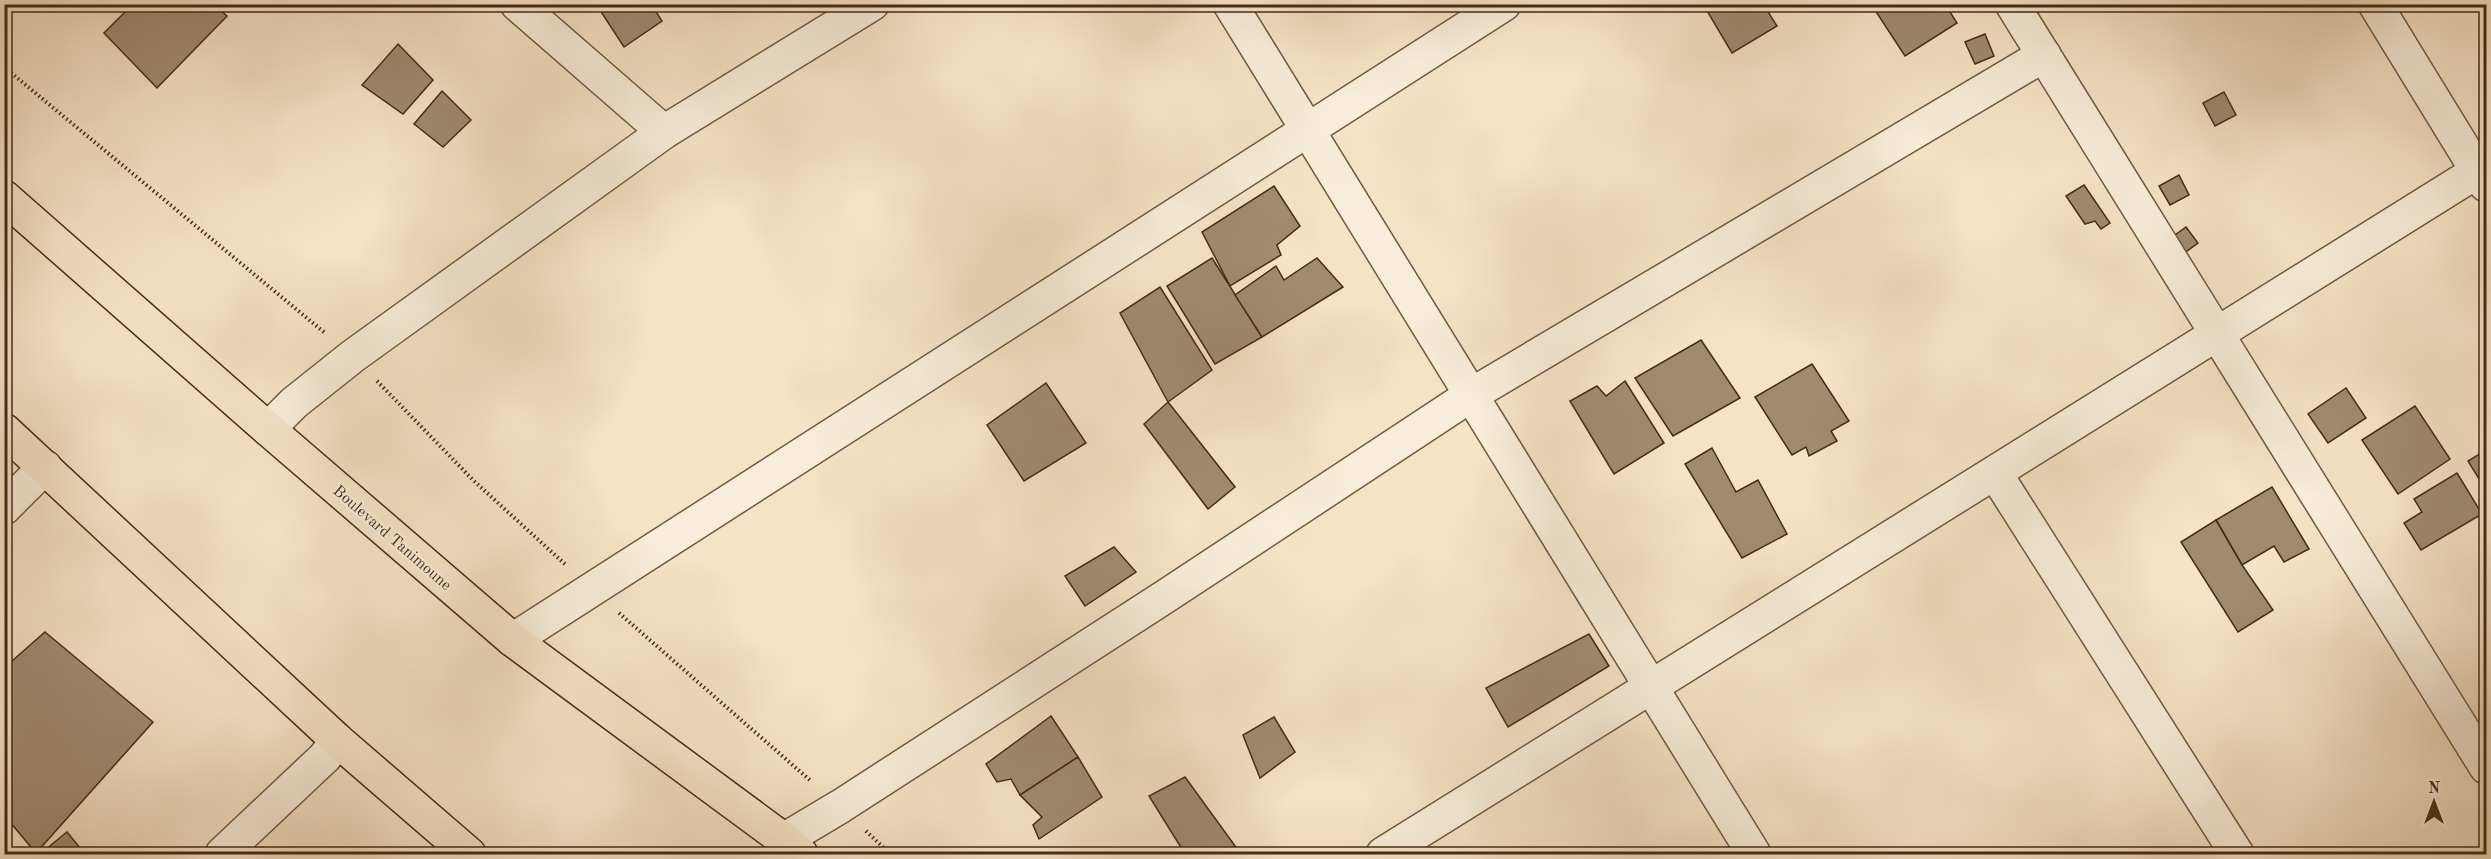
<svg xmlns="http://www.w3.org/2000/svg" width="2491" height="859" font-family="'Old Standard TT',serif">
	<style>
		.building { fill: #a08b71; stroke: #442c14; stroke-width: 1.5 }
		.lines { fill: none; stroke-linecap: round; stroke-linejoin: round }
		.minor-casing { stroke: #705a40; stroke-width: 36 }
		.primary-casing { stroke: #442c14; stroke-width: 36 }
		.path { stroke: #442c14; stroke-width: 4; stroke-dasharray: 1.5 3; stroke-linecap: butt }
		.minor { stroke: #f8edda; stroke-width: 33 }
		.primary { stroke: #f5e3c6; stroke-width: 33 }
		.labels { text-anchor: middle; stroke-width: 4.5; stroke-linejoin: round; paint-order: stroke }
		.street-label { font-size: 16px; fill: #442c14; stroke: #f8edda }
	</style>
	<rect width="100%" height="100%" fill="#f5e3c6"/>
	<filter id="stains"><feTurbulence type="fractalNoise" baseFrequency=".00333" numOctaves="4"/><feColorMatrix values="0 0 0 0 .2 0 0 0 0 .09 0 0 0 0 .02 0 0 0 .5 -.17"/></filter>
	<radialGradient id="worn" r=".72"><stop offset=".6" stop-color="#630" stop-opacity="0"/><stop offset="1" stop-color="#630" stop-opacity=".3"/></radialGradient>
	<g class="building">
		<path d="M133 4H213L227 16 157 88 104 33Z"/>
		<path d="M596 4H651L662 21 624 47Z"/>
		<path d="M1703 4H1763L1777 26 1732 53Z"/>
		<path d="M1871 4H1945L1957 23 1905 56Z"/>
		<path d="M1985 34 1994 56 1975 64 1965 42Z"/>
		<path d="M398 44 433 80 403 114 362 85Z"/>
		<path d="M442 91 471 120 443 147 414 124Z"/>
		<path d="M2224 92 2236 115 2215 126 2203 103Z"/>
		<path d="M2179 175 2189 195 2170 205 2159 186Z"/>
		<path d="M2084 185 2110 223 2101 229 2095 221 2085 224 2066 196Z"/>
		<path d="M1274 186 1300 226 1277 245 1281 255 1230 286 1202 232Z"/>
		<path d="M2186 227 2198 243 2183 254 2171 238Z"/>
		<path d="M1212 258 1262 337 1215 364 1167 286Z"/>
		<path d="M1317 258 1343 287 1262 337 1235 295 1276 266 1284 280Z"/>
		<path d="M1160 287 1212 370 1168 402 1120 313Z"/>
		<path d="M1701 340 1740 398 1673 436 1635 378Z"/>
		<path d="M1812 364 1849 421 1831 431 1837 441 1809 456 1806 447 1792 455 1755 397Z"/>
		<path d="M1625 381 1664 443 1614 474 1570 401 1597 386 1606 396Z"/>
		<path d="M1046 383 1086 443 1024 481 987 425Z"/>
		<path d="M2346 388 2366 418 2328 443 2308 414Z"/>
		<path d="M1168 402 1235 487 1208 509 1144 424Z"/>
		<path d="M2415 406 2450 459 2398 494 2362 440Z"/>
		<path d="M1712 448 1736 492 1758 480 1787 534 1742 558 1685 464Z"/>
		<path d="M2486 450V490L2468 461Z"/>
		<path d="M2457 473 2482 514 2421 550 2404 523 2422 512 2414 499Z"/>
		<path d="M2272 487 2309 549 2284 562 2274 546 2242 565 2216 520Z"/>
		<path d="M2216 520 2242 565 2273 610 2238 632 2181 542Z"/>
		<path d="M1114 547 1136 572 1085 606 1065 576Z"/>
		<path d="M45 632 153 722 36 853 4 815V668Z"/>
		<path d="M1589 634 1609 666 1508 727 1486 688Z"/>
		<path d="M1051 716 1078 757 1020 795 1011 779 997 782 986 764Z"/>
		<path d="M1274 717 1295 752 1260 778 1243 735Z"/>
		<path d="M1078 757 1102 797 1039 839 1033 825 1042 817 1020 795Z"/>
		<path d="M1185 777 1238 850 1229 854H1185L1149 796Z"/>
		<path d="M67 832 85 854H40Z"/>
	</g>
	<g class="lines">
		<defs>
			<g id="minor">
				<path d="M517 4 664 132"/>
				<path d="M1230 4 1754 854"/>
				<path d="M2012 4 2486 767"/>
				<path d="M2375 4 2486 185"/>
				<path d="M268 429 294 403 353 356 664 132 872 4"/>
				<path d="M1995 473 2237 854"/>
				<path d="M4 508 45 467"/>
				<path d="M513 640 1504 4"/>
				<path d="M784 840 841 806 1166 596 1471 395 2044 55"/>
				<path d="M222 854 325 757 337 740"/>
				<path d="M1383 854 2486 166"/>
			</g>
			<g id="primary">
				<path d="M4 197 268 429 513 640 784 840 801 854"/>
				<path d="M4 430 337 740 469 854"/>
			</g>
		</defs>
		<use href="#minor" class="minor-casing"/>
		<use href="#primary" class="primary-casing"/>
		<g class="path">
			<path d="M4 67 325 333"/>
			<path d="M377 381 474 481 567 566"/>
			<path d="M619 613 812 782"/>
			<path d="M866 831 890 854"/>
		</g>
		<use href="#minor" class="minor"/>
		<use href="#primary" class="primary"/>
	</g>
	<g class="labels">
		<g class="street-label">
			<text transform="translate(393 537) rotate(41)" y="6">Boulevard Tanimoune</text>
		</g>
	</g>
	<rect width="2491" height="859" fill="none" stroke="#f5e3c6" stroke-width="24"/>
	<rect x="6" y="6" width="2479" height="847" fill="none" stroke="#442c14" stroke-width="3"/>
	<rect x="12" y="12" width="2467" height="835" fill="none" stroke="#442c14" stroke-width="1.5"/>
	<g transform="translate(2434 802)" stroke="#f8edda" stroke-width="4.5" paint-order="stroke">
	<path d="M0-4.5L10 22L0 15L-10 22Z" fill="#442c14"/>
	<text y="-9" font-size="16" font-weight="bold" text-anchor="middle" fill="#442c14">N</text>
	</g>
	<rect width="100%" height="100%" filter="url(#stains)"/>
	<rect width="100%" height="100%" fill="url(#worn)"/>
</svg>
